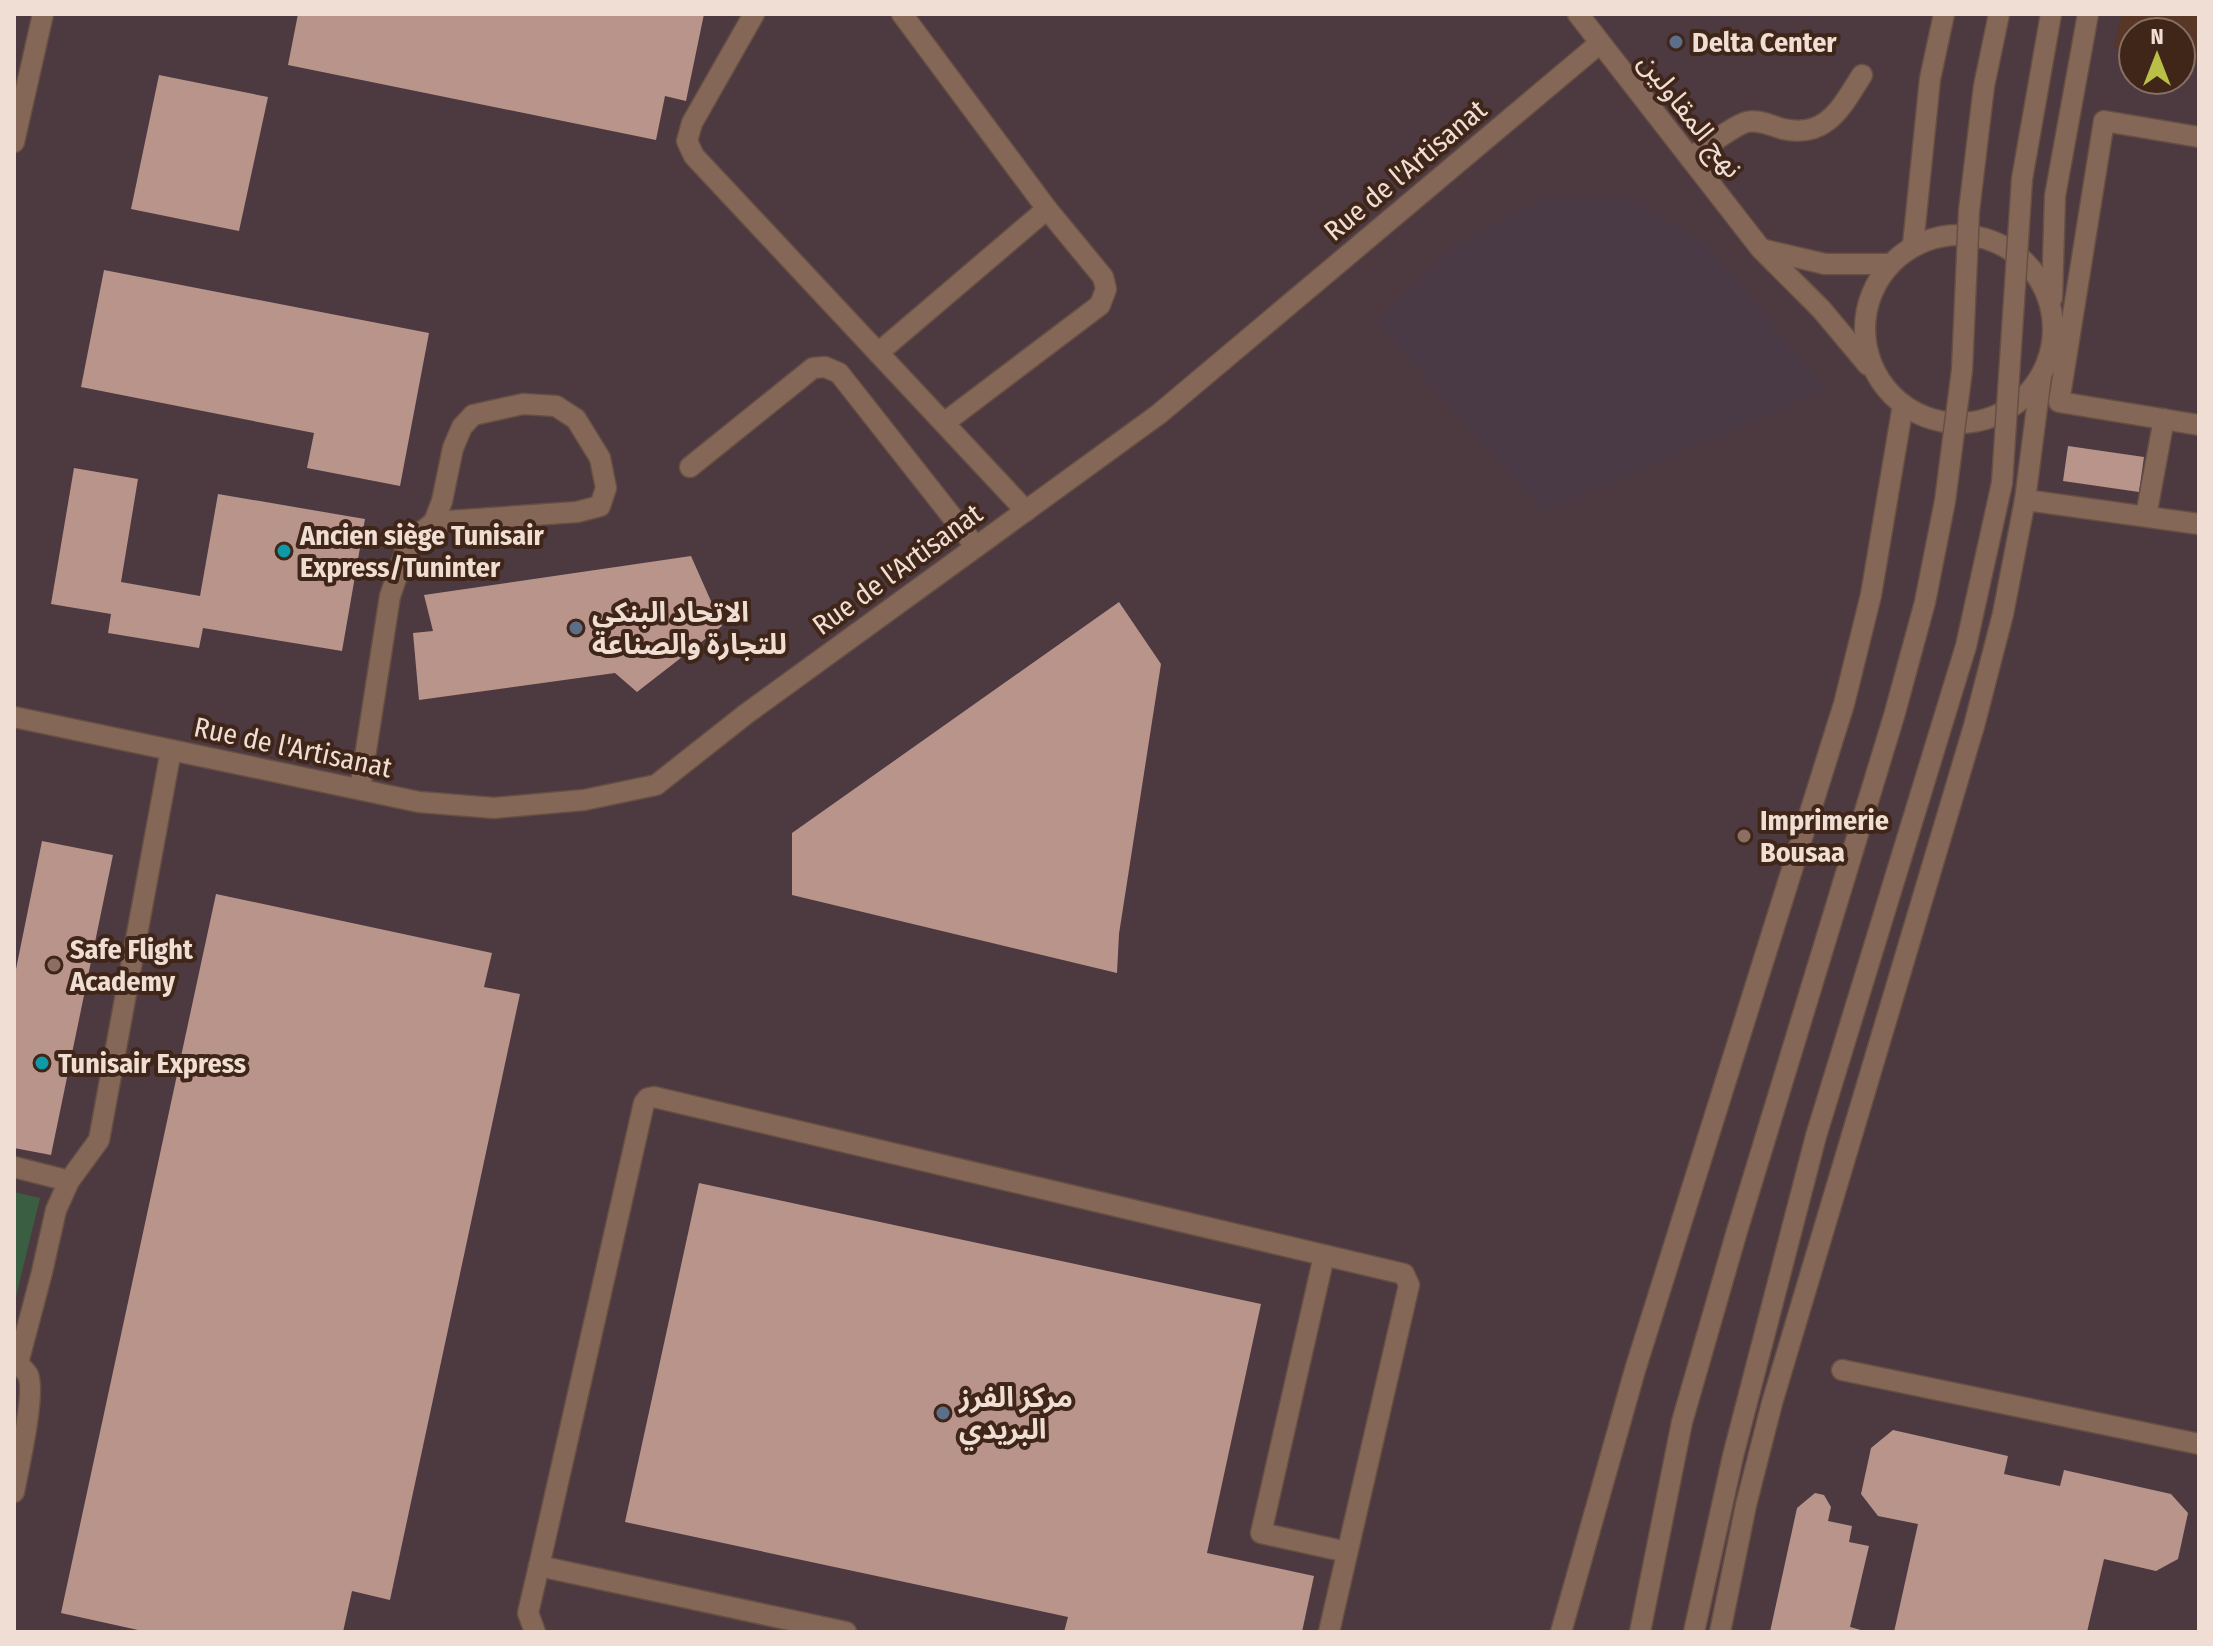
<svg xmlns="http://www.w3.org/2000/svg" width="2213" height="1646" font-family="'Fira Sans Condensed','Noto Sans Arabic',sans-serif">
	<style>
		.built { fill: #583726 }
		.industrial { fill: #4d3940 }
		.education { fill: #4a3a45 }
		.green { fill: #3a5e41 }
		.building { fill: #b8948b }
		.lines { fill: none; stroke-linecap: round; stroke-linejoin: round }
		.minor-casing { stroke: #664f43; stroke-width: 23 }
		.minor { stroke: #856758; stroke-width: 20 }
		.minor-bridge-casing { stroke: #664f43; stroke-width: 23; stroke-linecap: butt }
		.minor-bridge { stroke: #856758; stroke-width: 20 }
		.service-dot { fill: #5c6f8a; stroke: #402619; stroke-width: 3 }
		.culture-dot { fill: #0f9aa8; stroke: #402619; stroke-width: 3 }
		.education-dot { fill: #8d6e63; stroke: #402619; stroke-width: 3 }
		.labels { text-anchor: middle; stroke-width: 8; stroke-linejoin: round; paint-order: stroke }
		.poi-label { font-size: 28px; font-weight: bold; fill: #f0ded5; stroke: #402619; text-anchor: start }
		.street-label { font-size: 28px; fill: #f0ded5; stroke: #402619 }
	</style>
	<rect width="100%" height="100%" fill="#4b3122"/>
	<path class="built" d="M2122 14H2199V62L2181 59V32H2133V51L2114 48Z"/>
	<path class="industrial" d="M14 14H2122L2114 48 2133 51V80H2181V59L2199 62V1632H14Z"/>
	<path class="education" d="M1548 197H1628L1705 243 1825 389 1543 512 1376 321 1454 247Z"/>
	<path class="green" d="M14 1192 40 1198 14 1305Z"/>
	<g class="building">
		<path d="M298 14H704L686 101 665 96 656 140 288 65Z"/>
		<path d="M159 75 268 97 239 231 131 209Z"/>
		<path d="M104 270 429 333 400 486 307 468 314 433 81 387Z"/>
		<path d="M2068 446 2144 457 2139 492 2063 481Z"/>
		<path d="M74 468 138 479 121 582 200 596 218 494 365 519 342 651 203 628 199 648 108 633 111 614 51 604Z"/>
		<path d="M691 556 722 626 637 692 615 673 419 700 413 633 433 631 424 595Z"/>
		<path d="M1119 602 1161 664 1119 934 1117 973 792 895V833Z"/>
		<path d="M42 841 113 855 51 1155 14 1148V979Z"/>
		<path d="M216 894 492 953 484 987 520 994 390 1600 352 1591 343 1632H147L61 1613Z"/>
		<path d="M699 1183 1261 1304 1207 1553 1314 1576 1302 1632H1064L1068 1617 625 1522Z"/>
		<path d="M1893 1430 2008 1456 2004 1474 2060 1486 2064 1470 2171 1494 2188 1513 2178 1559 2156 1571 2104 1559 2087 1632H1894L1918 1524 1878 1516 1861 1494 1871 1448Z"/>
		<path d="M1815 1493 1824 1495 1831 1507 1828 1521 1852 1526 1849 1542 1869 1546 1850 1627 1868 1632H1770L1797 1508Z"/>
	</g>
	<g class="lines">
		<defs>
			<g id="minor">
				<path d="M754 14 692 123 687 141 694 156 1026 511"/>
				<path d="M902 14 1047 209"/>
				<path d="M1578 14 1761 249 1821 309 1868 365"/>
				<path d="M2199 137 2104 121 2059 402 2199 425"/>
				<path d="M14 142 43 14"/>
				<path d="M1690 158C1702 150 1734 125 1747 122 1759 119 1772 126 1783 129 1827 139 1842 106 1862 75"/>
				<circle cx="1959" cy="329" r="94"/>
				<path d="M1913 245 1930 79 1944 14"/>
				<path d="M1765 250 1825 264H1889"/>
				<path d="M2052 298 2055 196 2088 14"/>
				<path d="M878 353 1047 209 1103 277 1106 289 1100 305 944 423"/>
				<path d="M690 467 813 368 825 367 839 373 976 547"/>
				<path d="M2025 500 2199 524"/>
				<path d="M2146 516 2164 419"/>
				<path d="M14 717 419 802 494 808 584 800 656 785 746 714 1159 414 1600 43"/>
				<path d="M360 789 390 596 405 553 420 533 434 522 442 501 453 448 462 427 473 415 523 404 556 406 576 419 600 458 606 488 600 506 577 512 434 522"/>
				<path d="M14 1167 69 1181"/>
				<path d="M1324 1256 1261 1533 1347 1552"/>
				<path d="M14 1362C19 1365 25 1370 28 1375 36 1393 18 1470 14 1492"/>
				<path d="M18 1363 42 1272 56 1210 69 1181 99 1140 171 750"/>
				<path d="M1842 1370 2199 1444"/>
				<path d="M539 1566 846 1632"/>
				<path d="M535 1632 528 1613 539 1566 644 1103 648 1098 654 1097 1404 1274 1409 1285 1329 1632"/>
				<path d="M1561 1632 1635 1370 1844 704 1871 595 1903 405"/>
				<path d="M1720 1632 1746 1505 1772 1403 1974 726 2003 614 2025 500 2041 376"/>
			</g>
		</defs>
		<use href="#minor" class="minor-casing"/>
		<use href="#minor" class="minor"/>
		<defs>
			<g id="minor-bridge">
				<path d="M1640 1632 1682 1422 1737 1231 1894 716 1925 602 1945 501 1962 370 1969 211 1984 86 1999 14"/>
				<path d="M1694 1632 1733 1456 1816 1136 1966 646 2002 483 2022 179 2051 14"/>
			</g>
		</defs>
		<use href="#minor-bridge" class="minor-bridge-casing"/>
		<use href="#minor-bridge" class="minor-bridge"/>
	</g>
	<g class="service-dot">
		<circle cx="1676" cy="42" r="8"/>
		<circle cx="576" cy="628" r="8"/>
		<circle cx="943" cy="1413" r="8"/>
	</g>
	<g class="culture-dot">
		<circle cx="284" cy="551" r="8"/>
		<circle cx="42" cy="1063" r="8"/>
	</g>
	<g class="education-dot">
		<circle cx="1744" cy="836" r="8"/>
		<circle cx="54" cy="965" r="8"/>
	</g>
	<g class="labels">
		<g class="poi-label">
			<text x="1692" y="52">Delta Center</text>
			<text x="300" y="545">Ancien siège Tunisair<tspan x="300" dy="32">Express/Tuninter</tspan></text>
			<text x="592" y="622">الاتحاد البنكي<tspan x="592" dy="32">للتجارة والصناعة</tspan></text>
			<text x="1760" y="830">Imprimerie<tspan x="1760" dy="32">Bousaa</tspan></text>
			<text x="70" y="959">Safe Flight<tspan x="70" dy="32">Academy</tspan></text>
			<text x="58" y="1073">Tunisair Express</text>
			<text x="959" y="1407">مركز الفرز<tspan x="959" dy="32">البريدي</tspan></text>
		</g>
		<g class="street-label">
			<text transform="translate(1691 115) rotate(52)" y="10">نهج المقاولين</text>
			<text transform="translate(1405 170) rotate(-40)" y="10">Rue de l'Artisanat</text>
			<text transform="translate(897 569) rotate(-36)" y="10">Rue de l'Artisanat</text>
			<text transform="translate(293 747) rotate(12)" y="10">Rue de l'Artisanat</text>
		</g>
	</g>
	<rect width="2213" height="1646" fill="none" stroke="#f0ded5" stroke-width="32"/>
	<g transform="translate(2157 56)"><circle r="38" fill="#402619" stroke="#867064" stroke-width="2"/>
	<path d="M0-6L14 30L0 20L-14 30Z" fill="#bac045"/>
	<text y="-12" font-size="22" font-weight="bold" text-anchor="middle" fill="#f0ded5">N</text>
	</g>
</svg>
